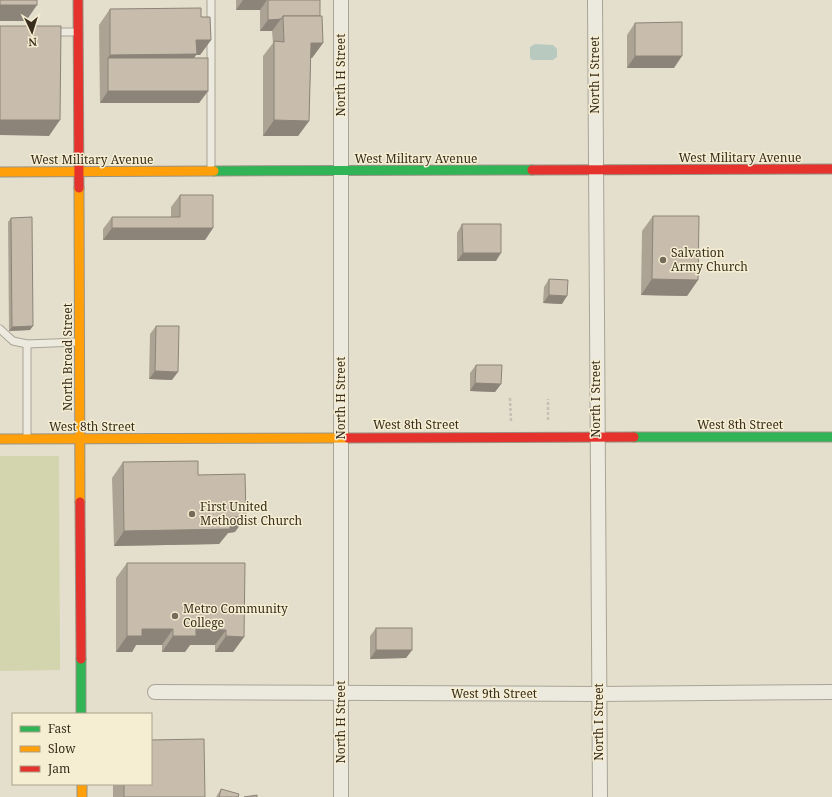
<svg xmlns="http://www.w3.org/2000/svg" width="832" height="797" font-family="'Noto Serif',serif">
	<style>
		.green { fill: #d2d5ae }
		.water { fill: #b8cac0 }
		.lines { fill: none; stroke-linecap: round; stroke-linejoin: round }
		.lane-casing { stroke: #a9a496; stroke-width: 9 }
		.street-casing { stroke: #a9a496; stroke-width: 16 }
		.fast-casing { stroke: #999385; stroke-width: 11 }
		.slow-casing { stroke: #999385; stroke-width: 11 }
		.jam-casing { stroke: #999385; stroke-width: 11 }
		.path { stroke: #c5c0b5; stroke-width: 2.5; stroke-dasharray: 3 2; stroke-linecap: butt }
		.lane { stroke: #ece9de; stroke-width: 7 }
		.street { stroke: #ece9de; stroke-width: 14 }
		.fast { stroke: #30b455; stroke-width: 9 }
		.slow { stroke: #ff9f0a; stroke-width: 9 }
		.jam { stroke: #e5322d; stroke-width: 9 }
		.wall { fill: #aca395 }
		.shaded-wall { fill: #8c8479 }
		.building { fill: #c8bdad; stroke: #8c8479 }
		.poi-dot { fill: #756b5a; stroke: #f6eed2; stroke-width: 1.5 }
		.labels { text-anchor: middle; stroke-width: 3; stroke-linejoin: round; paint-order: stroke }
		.street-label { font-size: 12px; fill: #392d1d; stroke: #f6eed2 }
		.poi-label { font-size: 12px; fill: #392d1d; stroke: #f6eed2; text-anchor: start }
	</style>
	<rect width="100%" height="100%" fill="#e4dfcc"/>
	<path class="green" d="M0 456H59L60 670 0 671Z"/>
	<path class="water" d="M535 44 553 45 557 49V57L553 60H532L530 58V47Z"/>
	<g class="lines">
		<defs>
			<g id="lane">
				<path d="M211 0V170"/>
				<path d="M52 32H76"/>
				<path d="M0 329 13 341 27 344 78 342"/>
				<path d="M27 437V344"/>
			</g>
			<g id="street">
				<path d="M595 0 600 797"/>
				<path d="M155 692 599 694 832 692"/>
				<path d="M341 797V0"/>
			</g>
			<g id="fast">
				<path d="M214 171 532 170"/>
				<path d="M634 437H832"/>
				<path d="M81 659V714"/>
			</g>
			<g id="slow">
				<path d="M0 172 214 171"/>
				<path d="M79 188 80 502"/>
				<path d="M0 439 348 438"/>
				<path d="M82 784V797"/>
			</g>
			<g id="jam">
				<path d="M78 0 79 188"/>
				<path d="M532 170 832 169"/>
				<path d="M348 438 634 437"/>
				<path d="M80 502 81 659"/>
			</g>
		</defs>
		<use href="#lane" class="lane-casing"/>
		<use href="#street" class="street-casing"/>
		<use href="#fast" class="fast-casing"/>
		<use href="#slow" class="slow-casing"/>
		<use href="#jam" class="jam-casing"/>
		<g class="path">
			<path d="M510 398 511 421"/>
			<path d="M548 420V399"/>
		</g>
		<use href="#lane" class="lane"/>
		<use href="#street" class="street"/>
		<use href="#fast" class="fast"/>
		<use href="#slow" class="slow"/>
		<use href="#jam" class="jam"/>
	</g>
	<g class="wall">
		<path d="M236 0H320V16L323 43 312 58H311L309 121 298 136H263V56L273 43 272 31H260V10H236Z"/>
		<path d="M110 9 201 17 211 40 200 55H196L194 58 208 91 199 103H100L99 25Z"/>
		<path d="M635 23 674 68H627V35Z"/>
		<path d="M180 195 213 228 205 240H103V229L112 217H171V207Z"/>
		<path d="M653 216 698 280 687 296 641 295 642 231Z"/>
		<path d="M11 218 30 330 9 331 8 222Z"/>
		<path d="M462 224 496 261H457V233Z"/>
		<path d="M549 279 562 304 543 303 544 287Z"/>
		<path d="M156 326 172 380 149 379 150 334Z"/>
		<path d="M476 365 501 384 495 392 470 391V373Z"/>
		<path d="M123 462 198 475 235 532 228 533 219 544 114 546 112 478Z"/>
		<path d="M127 563 244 637 233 652H215V645H190L185 652H162V645H136L132 652H116V578Z"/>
		<path d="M376 628 412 650 406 658 370 659V636Z"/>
		<path d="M113 784H151L205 797H113Z"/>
		<path d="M221 789 238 797H216Z"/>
	</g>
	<g class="shaded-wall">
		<path d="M243 0H267L260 10H236Z"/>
		<path d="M0 5H37L26 21H0Z"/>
		<path d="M281 19 272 31H260L268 20Z"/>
		<path d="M196 40H211L200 55H196L186 70 108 58 110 55Z"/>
		<path d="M311 43H323L312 58H300Z"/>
		<path d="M635 56H682L674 68H627Z"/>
		<path d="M108 91H208L199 103H100Z"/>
		<path d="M0 120H60L49 136 0 135Z"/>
		<path d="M274 120 309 121 298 136H263Z"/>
		<path d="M112 228H213L205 240H103Z"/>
		<path d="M463 253H501L496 261H457Z"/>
		<path d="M652 279 698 280 687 296 641 295Z"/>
		<path d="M549 295 567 296 562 304 543 303Z"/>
		<path d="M33 326 30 330 9 331 12 327Z"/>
		<path d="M155 371 178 372 172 380 149 379Z"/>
		<path d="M475 383 501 384 495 392 470 391Z"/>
		<path d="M230 517H246L235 532 228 533 219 544 114 546 124 531Z"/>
		<path d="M142 629H173L162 645H136L132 652H116L127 636Z"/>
		<path d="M196 629 226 630 215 645H190L185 652H162L173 636Z"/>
		<path d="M226 636 244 637 233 652H215Z"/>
		<path d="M376 650H412L406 658 370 659Z"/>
	</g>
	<g class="building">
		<rect x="0" y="0" width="37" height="5"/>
		<path d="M268 0H320V16H283L281 19 268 20Z"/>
		<path d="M201 8V17H210L211 40H196L197 54 110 55V9Z"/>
		<path d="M283 16H322L323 43H311L309 121 274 120V41L284 42Z"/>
		<path d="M682 22V56H635V23Z"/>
		<path d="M0 26H61L60 120H0Z"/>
		<rect x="108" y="58" width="100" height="33"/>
		<path d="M180 195H213V228H112V217H180Z"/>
		<path d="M653 216H699L698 280 652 279Z"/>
		<path d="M32 217 33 326 12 327 11 218Z"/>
		<path d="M462 224H501V253H463Z"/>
		<path d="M549 279 568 280 567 296 549 295Z"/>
		<path d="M156 326H179L178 372 155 371Z"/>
		<path d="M476 365H502L501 384 475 383Z"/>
		<path d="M198 461V475L245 474 246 517H230V529L124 531 123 462Z"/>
		<path d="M127 563H245L244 637 226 636V630L196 629V636H173V629H142V636H127Z"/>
		<rect x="376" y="628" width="36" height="22"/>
		<path d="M204 739 205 797H124V784H151V740Z"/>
		<path d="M221 789 239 794 238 797H219Z"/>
		<path d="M257 795V797H244Z"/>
	</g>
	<g class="poi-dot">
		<circle cx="663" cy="260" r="4"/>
		<circle cx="192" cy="514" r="4"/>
		<circle cx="175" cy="616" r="4"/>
	</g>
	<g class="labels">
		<g class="street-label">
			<text transform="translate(341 75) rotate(-90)" y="4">North H Street</text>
			<text transform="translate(595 75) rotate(-90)" y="4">North I Street</text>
			<text x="740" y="162">West Military Avenue</text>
			<text x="416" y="163">West Military Avenue</text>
			<text x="92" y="164">West Military Avenue</text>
			<text transform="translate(68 357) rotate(-90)" y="4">North Broad Street</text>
			<text transform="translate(341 398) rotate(-90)" y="4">North H Street</text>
			<text transform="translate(596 399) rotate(-90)" y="4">North I Street</text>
			<text x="416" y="429">West 8th Street</text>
			<text x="740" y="429">West 8th Street</text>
			<text x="92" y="431">West 8th Street</text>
			<text x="494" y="698">West 9th Street</text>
			<text transform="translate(341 722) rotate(-90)" y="4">North H Street</text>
			<text transform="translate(599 722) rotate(-90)" y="4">North I Street</text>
		</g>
		<g class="poi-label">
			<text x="671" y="257">Salvation<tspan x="671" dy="14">Army Church</tspan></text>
			<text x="200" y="511">First United<tspan x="200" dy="14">Methodist Church</tspan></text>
			<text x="183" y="613">Metro Community<tspan x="183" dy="14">College</tspan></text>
		</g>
	</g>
	<rect x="12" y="713" width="140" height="72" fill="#f6eed2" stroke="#aaa18a"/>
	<rect x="20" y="726" width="20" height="6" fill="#30b455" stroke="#aaa18a"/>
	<text x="48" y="733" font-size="12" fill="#392d1d">Fast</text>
	<rect x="20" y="746" width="20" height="6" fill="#ff9f0a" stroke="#aaa18a"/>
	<text x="48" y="753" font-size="12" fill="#392d1d">Slow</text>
	<rect x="20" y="766" width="20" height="6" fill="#e5322d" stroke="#aaa18a"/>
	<text x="48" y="773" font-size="12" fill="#392d1d">Jam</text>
	<g transform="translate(32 32) rotate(176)" stroke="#f6eed2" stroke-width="3" paint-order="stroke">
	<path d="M0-3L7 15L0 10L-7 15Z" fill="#392d1d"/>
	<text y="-6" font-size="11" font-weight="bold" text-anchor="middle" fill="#392d1d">N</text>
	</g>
</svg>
